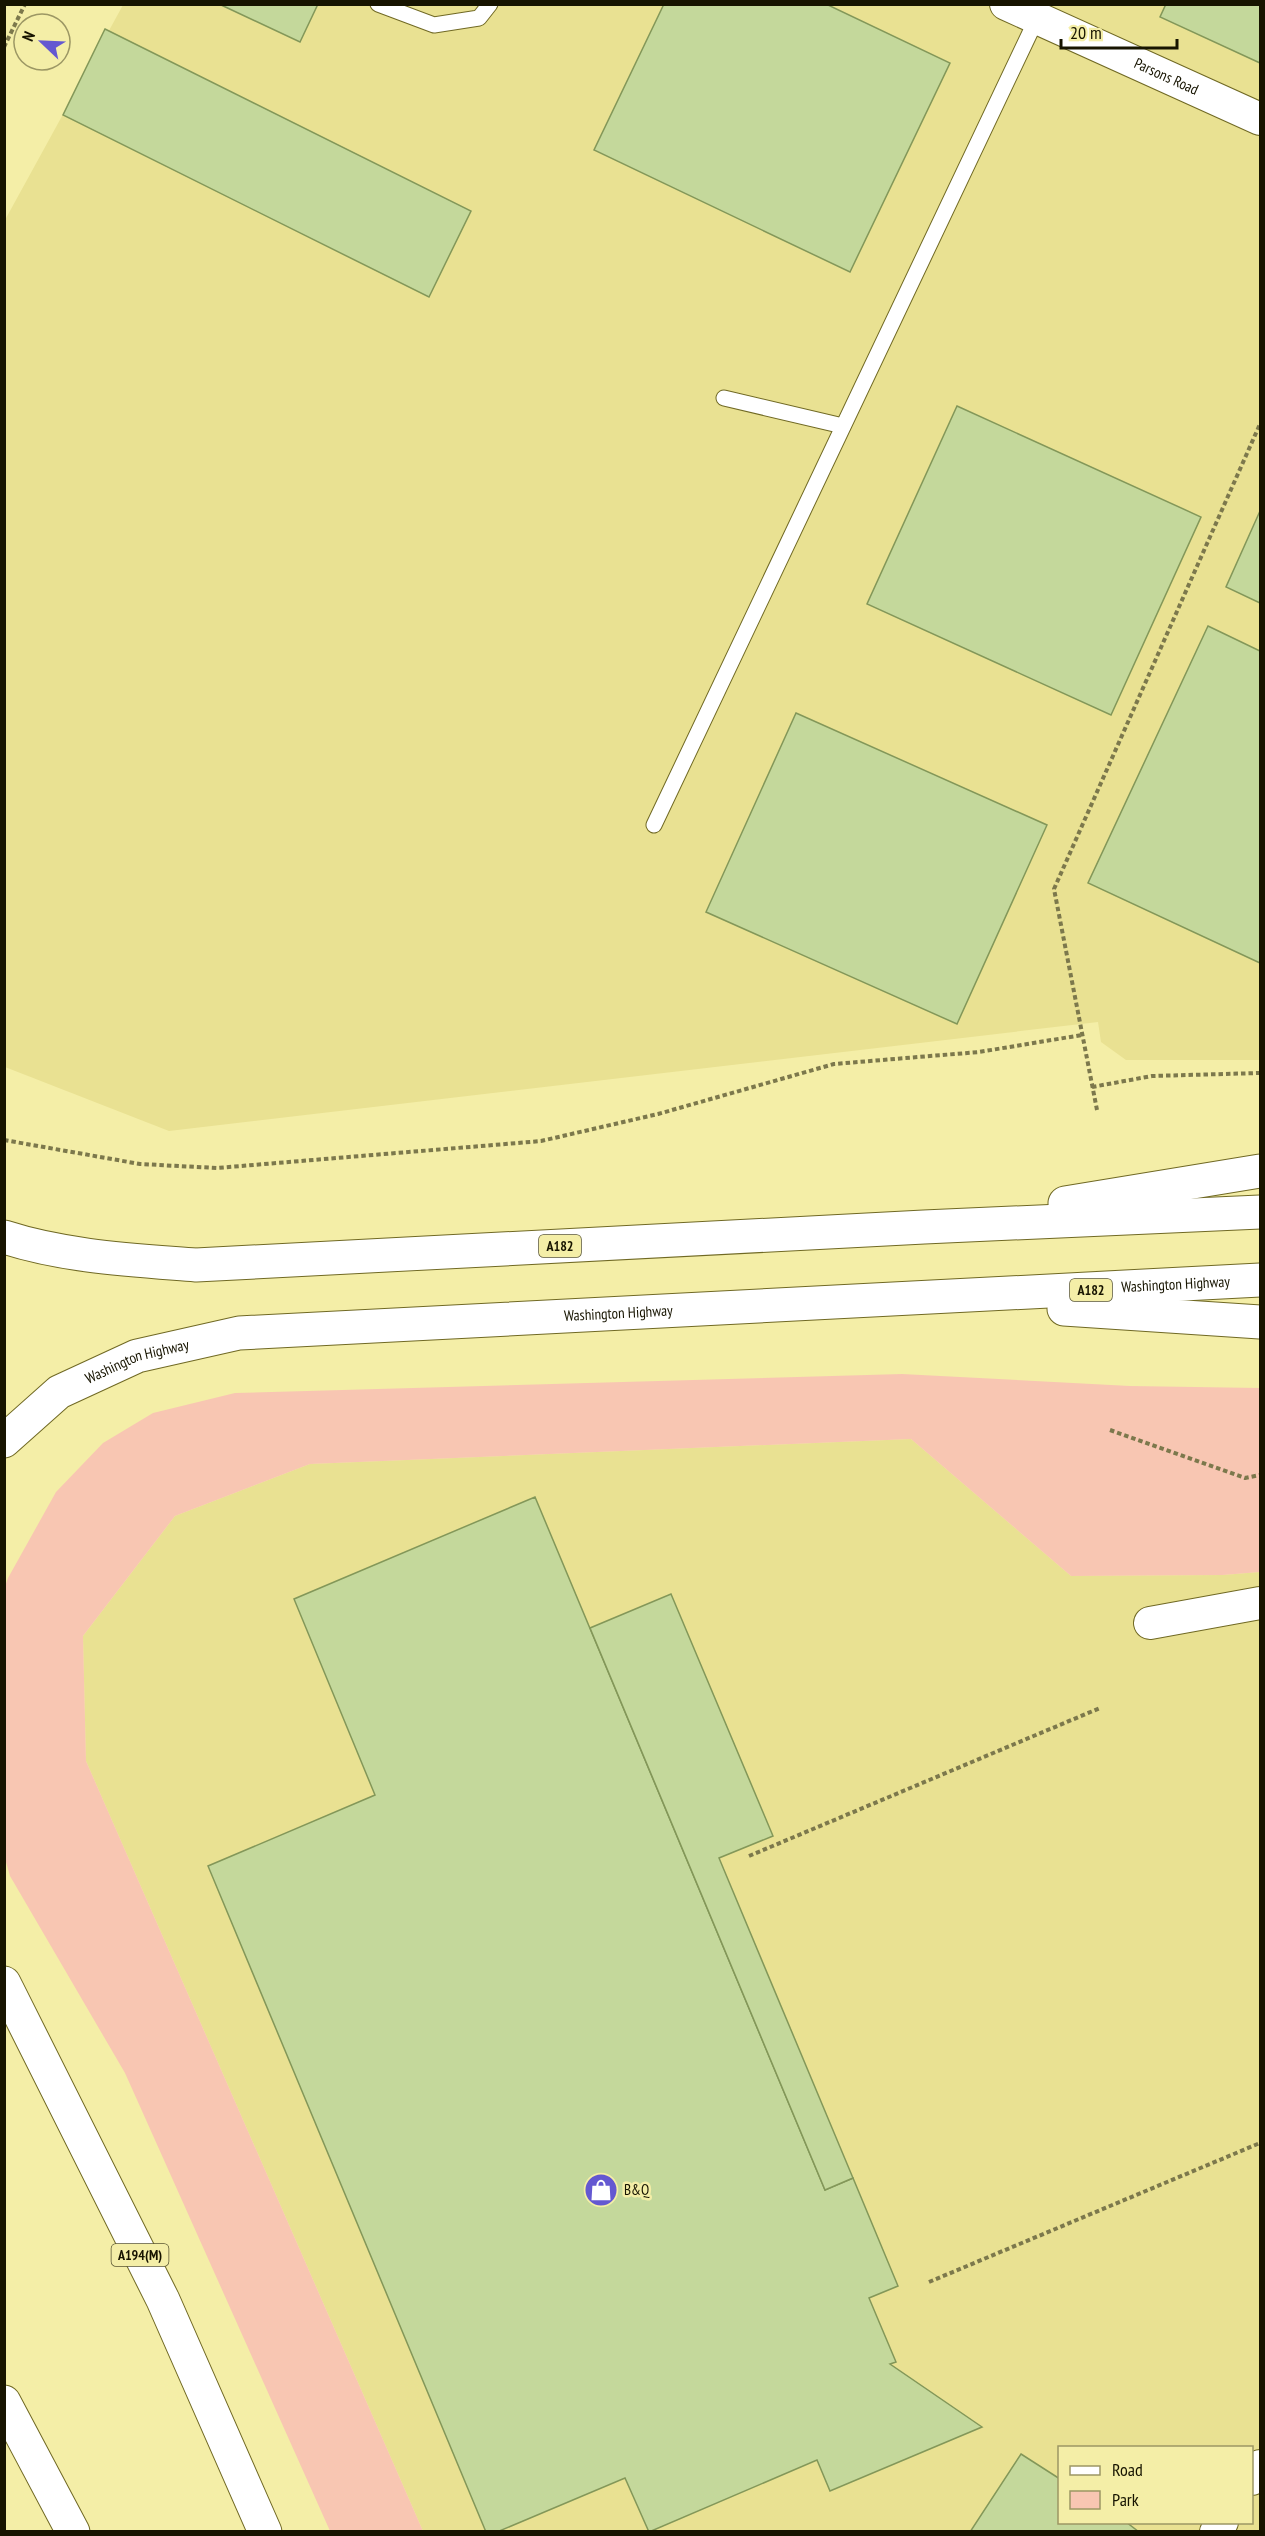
<svg xmlns="http://www.w3.org/2000/svg" width="1265" height="2536" font-family="'PT Sans Narrow',sans-serif">
	<style>
		.built { fill: #e9e192; fill-rule: evenodd }
		.green { fill: #f8c6b2 }
		.building { fill: #c4d89b; stroke: #839759; stroke-width: 1.5 }
		.lines { fill: none; stroke-linecap: round; stroke-linejoin: round }
		.service-casing { stroke: #706924; stroke-width: 17 }
		.minor-casing { stroke: #706924; stroke-width: 34 }
		.primary-casing { stroke: #706924; stroke-width: 35 }
		.motorway-casing { stroke: #706924; stroke-width: 35 }
		.path { stroke: #7c784c; stroke-width: 4; stroke-dasharray: 4.5 3; stroke-linecap: butt }
		.service { stroke: #fff; stroke-width: 15 }
		.minor { stroke: #fff; stroke-width: 32 }
		.primary { stroke: #fff; stroke-width: 33 }
		.motorway { stroke: #fff; stroke-width: 33 }
		.labels { text-anchor: middle; stroke-width: 5; stroke-linejoin: round; paint-order: stroke }
		.shield { fill: #f4eea7; stroke: #595532; stroke-width: 1.5 }
		.shield-label { font-size: 14px; font-weight: bold; fill: #171400 }
		.street-label { font-size: 15px; fill: #171400; stroke: #f4eea7 }
		.poi-label { font-size: 15px; fill: #171400; stroke: #f4eea7; text-anchor: start }
	</style>
	<rect width="100%" height="100%" fill="#f4eea7"/>
	<g class="built">
		<path d="M123 5H1260V1060H1126L1101 1042 1098 1022 169 1131 5 1067V220Z"/>
		<path d="M911 1439 1071 1576 1223 1575 1260 1572V2531H423L86 1761 83 1636 175 1516 310 1464ZM1060 2448H1252V2522H1060Z"/>
	</g>
	<path class="green" d="M902 1374 1130 1386 1260 1388V1572L1223 1575 1071 1576 911 1439 310 1464 175 1516 83 1636 86 1761 423 2531H330L125 2073 10 1876 4 1855V1589L8 1578 56 1492 103 1443 153 1413 235 1393Z"/>
	<g class="building">
		<path d="M219 4H318L300 42Z"/>
		<path d="M664 4H826L950 63 850 272 594 150Z"/>
		<path d="M1166 4H1260V63L1160 17Z"/>
		<path d="M105 29 471 211 429 297 63 115Z"/>
		<path d="M957 406 1201 517 1111 715 867 604Z"/>
		<path d="M1260 511V603L1226 587Z"/>
		<path d="M1208 626 1260 651V963L1088 883Z"/>
		<path d="M796 713 1047 825 957 1024 706 912Z"/>
		<path d="M535 1497 825 2190 853 2178 898 2286 869 2298 896 2362 890 2364 982 2427 830 2491 817 2460 649 2532 625 2478 497 2532H486L208 1866 375 1795 294 1599Z"/>
		<path d="M671 1594 773 1836 719 1858 853 2178 825 2190 590 1628Z"/>
		<path d="M1021 2454 1060 2479V2522H1126L1139 2532H970Z"/>
	</g>
	<g class="lines">
		<defs>
			<g id="service">
				<path d="M378 4 434 25 479 18 490 4"/>
				<path d="M724 398 843 426"/>
				<path d="M654 825 1037 18"/>
			</g>
			<g id="minor">
				<path id="s1" d="M1006 4 1260 119"/>
				<path d="M1150 1623 1260 1603"/>
				<path d="M1252 2479 1260 2466"/>
				<path d="M1216 2532 1222 2522"/>
			</g>
			<g id="primary">
				<path d="M1065 1203 1260 1171"/>
				<path d="M4 1237C66 1257 132 1260 196 1265L924 1227 1260 1212"/>
				<path d="M1064 1309 1260 1322"/>
				<path id="s2" d="M4 1441 59 1392 137 1356 239 1333 1260 1280"/>
			</g>
			<g id="motorway">
				<path d="M4 1983 163 2300 265 2532"/>
				<path d="M4 2402 73 2532"/>
			</g>
		</defs>
		<use href="#service" class="service-casing"/>
		<use href="#minor" class="minor-casing"/>
		<use href="#primary" class="primary-casing"/>
		<use href="#motorway" class="motorway-casing"/>
		<g class="path">
			<path d="M4 47 25 4"/>
			<path d="M1092 1087 1152 1076 1260 1073"/>
			<path d="M1097 1110 1054 889 1260 424"/>
			<path d="M4 1140 140 1164 217 1168 541 1141 658 1114 834 1064 979 1052 1082 1035"/>
			<path d="M1110 1430 1245 1478 1260 1475"/>
			<path d="M749 1856 1100 1708"/>
			<path d="M929 2282 1260 2143"/>
		</g>
		<use href="#service" class="service"/>
		<use href="#minor" class="minor"/>
		<use href="#primary" class="primary"/>
		<use href="#motorway" class="motorway"/>
	</g>
	<defs>
		<symbol id="shop-disc" viewBox="-11 -11 22 22"><circle r="9.5" fill="#6458d1" stroke="#f4eea7"/><path d="M-5-2.5h2.3a2.7 3.5 0 0 1 5.4 0H5L5.5 6h-11ZM-1.5-2.5h3a1.5 2.3 0 0 0-3 0Z" fill="#fff"/></symbol>
	</defs>
	<g fill-rule="evenodd">
		<use href="#shop-disc" x="582" y="2171" width="38" height="38"/>
	</g>
	<g class="labels">
		<g class="shield">
			<rect x="539" y="1235" width="42" height="22" rx="4.5"/>
			<rect x="1070" y="1279" width="42" height="22" rx="4.5"/>
			<rect x="111.5" y="2244" width="57" height="22" rx="4.5"/>
		</g>
		<g class="shield-label">
			<text x="560" y="1251">A182</text>
			<text x="1091" y="1295">A182</text>
			<text x="140" y="2260">A194(M)</text>
		</g>
		<g class="street-label">
			<text dy="5" stroke="none"><textPath href="#s1" startOffset="176">Parsons Road</textPath></text>
			<text dy="5" stroke="none"><textPath href="#s2" startOffset="1202">Washington Highway</textPath></text>
			<text dy="5" stroke="none"><textPath href="#s2" startOffset="644">Washington Highway</textPath></text>
			<text dy="5" stroke="none"><textPath href="#s2" startOffset="158">Washington Highway</textPath></text>
		</g>
		<g class="poi-label">
			<text x="624" y="2195">B&amp;Q</text>
		</g>
	</g>
	<rect width="1265" height="2536" fill="none" stroke="#171400" stroke-width="12"/>
	<rect x="1058" y="2446" width="195" height="78" fill="#f4eea7" stroke="#9c9764" stroke-width="1.5"/>
	<rect x="1070" y="2466" width="30" height="9" fill="#ffffff" stroke="#9c9764" stroke-width="1.5"/>
	<text x="1112" y="2476" font-size="18" fill="#171400">Road</text>
	<rect x="1070" y="2491" width="30" height="18" fill="#f8c6b2" stroke="#9c9764" stroke-width="1.5"/>
	<text x="1112" y="2506" font-size="18" fill="#171400">Park</text>
	<g transform="translate(42 42) rotate(293)"><circle r="28" fill="#f4eea7" stroke="#9c9764" stroke-width="1.5"/>
	<path d="M0-4.5L10 22L0 15L-10 22Z" fill="#6458d1"/>
	<text y="-9" font-size="16" font-weight="bold" text-anchor="middle" fill="#171400">N</text>
	</g>
	<path d="M1061 39v9h116v-9" fill="none" stroke="#171400" stroke-width="3"/>
	<text x="1070" y="39" font-size="18" fill="#171400" stroke="#f4eea7" stroke-width="4.5" paint-order="stroke">20 m</text>
</svg>
